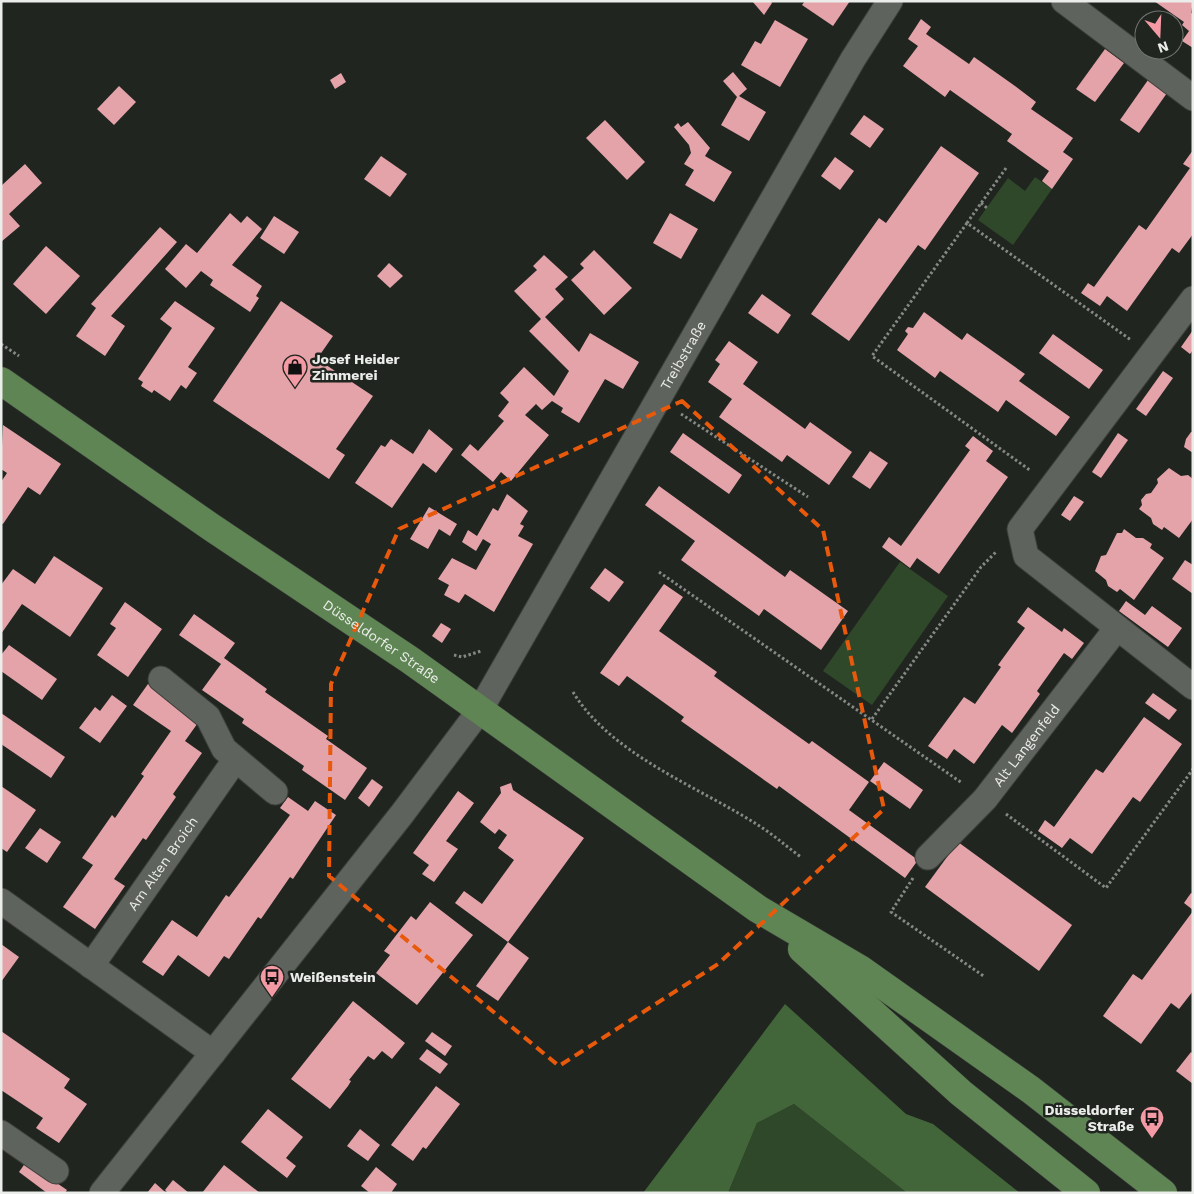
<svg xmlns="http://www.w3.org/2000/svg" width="1194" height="1194" font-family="'Work Sans',sans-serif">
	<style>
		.green { fill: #2f4829 }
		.forest { fill: #426539 }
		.building { fill: #e4a3a9 }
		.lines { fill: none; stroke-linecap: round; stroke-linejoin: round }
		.street-casing { stroke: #3c3f3a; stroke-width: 27 }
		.primary-casing { stroke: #3c3f3a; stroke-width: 29 }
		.path { stroke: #858884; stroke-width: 3; stroke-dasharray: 2.5 2.5; stroke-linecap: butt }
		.street { stroke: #5f635d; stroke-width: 25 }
		.primary { stroke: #5e8553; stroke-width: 28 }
		.marked { fill: none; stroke: #e8590c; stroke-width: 4; stroke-dasharray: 10 6; stroke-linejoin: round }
		.labels { text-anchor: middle; stroke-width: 5; stroke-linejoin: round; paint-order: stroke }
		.street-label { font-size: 14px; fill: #ebedea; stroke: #212520 }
		.poi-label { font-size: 14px; font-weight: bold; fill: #ebedea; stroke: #212520; text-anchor: start }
	</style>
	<rect width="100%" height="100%" fill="#212520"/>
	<g class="green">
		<path d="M1035 177 1052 189 1013 245 978 220 1008 178 1025 191Z"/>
		<path d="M900 562 948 596 872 705 823 671Z"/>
		<path d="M794 1104 907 1193H728L757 1123Z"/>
	</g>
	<path class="forest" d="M785 1004 906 1114 933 1124 1020 1193H907L794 1104 757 1123 728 1193H643Z"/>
	<g class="building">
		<path d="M752 1H771L772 3 764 15Z"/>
		<path d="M805 1H850L833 26 802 5Z"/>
		<path d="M1154 1H1193L1191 13 1193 14V48L1182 41 1189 31 1182 25 1184 22Z"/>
		<path d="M921 19 931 27 926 34 969 64 974 57 1015 86 1036 102 1031 109 1073 138 1063 152 1073 159 1052 189 1042 181 1049 171 1007 141 1012 134 950 90 945 97 903 66 918 46 908 39Z"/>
		<path d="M775 20 808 39 780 87 741 65 755 41 761 44Z"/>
		<path d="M1105 49 1124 63 1095 102 1076 89Z"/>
		<path d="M733 72 747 89 739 96 766 112 749 141 721 125 737 97 723 81Z"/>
		<path d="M341 73 346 82 335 89 330 80Z"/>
		<path d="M1148 80 1167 93 1139 133 1120 120Z"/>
		<path d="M119 86 136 102 114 125 97 109Z"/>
		<path d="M864 115 884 129 870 148 850 134Z"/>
		<path d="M605 120 645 162 627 180 586 138Z"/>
		<path d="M688 122 710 148 705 156 732 172 714 202 685 185 694 170 684 164 691 153 689 145 674 127 678 123 681 127Z"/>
		<path d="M941 146 979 173 925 250 918 245 849 341 811 314 879 218 886 223Z"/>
		<path d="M1193 150V234L1179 253 1172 248 1127 311 1107 296 1100 306 1081 293 1088 283 1094 287 1139 225 1146 230 1190 168 1183 164Z"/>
		<path d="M381 156 407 174 390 197 364 179Z"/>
		<path d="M835 157 854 171 840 190 821 176Z"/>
		<path d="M25 164 42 183 9 214 20 226 1 242V186Z"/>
		<path d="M230 213 241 223 247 216 262 229 232 265 262 286 256 296 259 298 250 312 210 285 213 280 201 271 186 288 165 269 186 244 197 253Z"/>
		<path d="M670 213 698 229 681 259 653 243Z"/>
		<path d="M274 216 299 232 284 254 260 238Z"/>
		<path d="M160 227 177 242 111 316 125 326 105 356 76 336 96 308 91 304Z"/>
		<path d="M46 246 80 276 46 314 13 284Z"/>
		<path d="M594 250 632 288 604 315 571 280 584 268 580 264Z"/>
		<path d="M544 255 568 277 555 289 564 299 545 317 579 352 590 333 639 362 623 389 605 379 579 423 561 412 563 408 552 401 542 410 536 404 525 415 549 435 511 481 501 472 493 482 461 455 470 444 478 451 504 421 498 416 509 402 500 393 524 367 554 396 569 371 529 331 541 319 514 291 537 270 533 266Z"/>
		<path d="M389 263 403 276 390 288 377 276Z"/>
		<path d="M762 294 791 315 778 334 748 313Z"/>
		<path d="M175 301 215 328 188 367 197 373 186 389 181 385 170 401 154 390 152 393 141 386 143 382 138 379 172 328 160 319Z"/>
		<path d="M281 301 333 336 317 359 373 396 336 449 345 455 329 479 213 401Z"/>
		<path d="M924 312 962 340 967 333 1025 374 1019 381 1070 417 1056 436 1006 400 998 412 940 371 935 378 897 350 908 334 905 331 908 327 913 328Z"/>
		<path d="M1193 330V350L1190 354 1181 347Z"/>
		<path d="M1053 334 1103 370 1089 389 1039 353Z"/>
		<path d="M729 341 758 362 743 384 805 429 810 422 852 452 829 485 787 455 782 462 719 417 732 399 708 382 720 364 715 360Z"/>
		<path d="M1163 371 1173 378 1146 416 1136 409Z"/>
		<path d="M3 425 61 464 40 495 28 487 3 524 1 523V482L7 473 1 469Z"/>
		<path d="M429 429 453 449 436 473 423 463 392 508 355 483 381 445 385 447 391 439 413 454Z"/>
		<path d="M1191 432H1193V453L1184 447 1186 439Z"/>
		<path d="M683 433 742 475 729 494 670 452Z"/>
		<path d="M1118 433 1128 440 1101 478 1092 472Z"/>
		<path d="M973 436 993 451 986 461 1008 477 939 574 917 558 910 568 882 547 889 537 901 546 970 450 965 446Z"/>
		<path d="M870 451 888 463 870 489 852 477Z"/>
		<path d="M1169 468 1181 476 1188 475 1193 479V519L1179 538 1164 527 1162 530 1153 524 1151 518 1139 509 1142 505 1141 500 1146 494 1151 493 1158 483 1157 479Z"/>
		<path d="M659 486 785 577 790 570 848 611 821 650 764 609 759 616 681 560 695 541 645 505Z"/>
		<path d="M507 494 528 511 520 524 524 526 518 536 533 544 494 612 465 594 459 603 444 595 449 585 438 579 452 558 476 570 491 544 483 539 476 551 462 542 468 530 477 536 493 508 498 511Z"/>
		<path d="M1074 496 1084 502 1070 521 1061 515Z"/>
		<path d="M429 507 457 524 450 536 439 529 428 549 410 539Z"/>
		<path d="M1124 529 1136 538H1143L1152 544 1150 548 1164 558 1134 600 1120 589 1117 592 1108 586 1106 580 1095 571 1101 556 1106 555 1117 533H1122Z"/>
		<path d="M54 556 103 588 70 637 22 604 1 634V585L13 569 35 584Z"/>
		<path d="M1185 560 1193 565V594L1172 579Z"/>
		<path d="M605 568 624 582 609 602 590 588Z"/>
		<path d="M664 584 683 597 659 631 717 672 714 676 771 717 809 744 812 741 869 782 849 810 918 860 905 878 779 786 777 789 681 721 684 717 627 676 619 686 600 673Z"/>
		<path d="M1126 601 1145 615 1152 606 1182 628 1168 647 1119 611Z"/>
		<path d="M125 602 162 629 128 677 97 655 116 628 110 624Z"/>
		<path d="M1028 607 1062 632 1064 628 1084 643 1072 659 1064 653 1037 691 1040 694 1012 733 1002 725 974 764 954 749 947 759 928 746 964 697 975 704 1001 667 998 665 1025 628 1017 622Z"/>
		<path d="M194 614 235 643 224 658 267 689 265 692 328 736 326 739 367 768 345 800 302 770 304 766 242 723 244 719 202 690 221 664 179 635Z"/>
		<path d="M441 623 451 629 442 643 432 636Z"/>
		<path d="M9 645 57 679 42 700 1 671V655Z"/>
		<path d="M148 684 200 720 185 741 202 753 173 794 176 797 146 840 143 838 114 879 125 886 95 929 63 907 93 865 82 858 112 815 115 818 144 776 141 774 171 731 133 705Z"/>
		<path d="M1153 693 1177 710 1169 720 1145 703Z"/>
		<path d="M112 695 127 706 100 743 79 728 95 707 100 711Z"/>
		<path d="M1 713 65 757 51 778 1 744Z"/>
		<path d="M1144 717 1182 744 1140 802 1133 797 1092 854 1070 838 1062 848 1038 831 1045 820 1054 827 1096 769 1103 773Z"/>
		<path d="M884 762 923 790 910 809 870 781Z"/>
		<path d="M372 779 383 787 369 807 358 798Z"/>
		<path d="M511 783 513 790 584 838 508 942 455 903 464 891 482 904 514 860 498 848 507 835 499 829 495 834 480 822 501 793 500 787Z"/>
		<path d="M1 786 36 810 7 852 1 848Z"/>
		<path d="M458 791 474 803 446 841 458 849 434 882 422 874 429 865 413 853Z"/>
		<path d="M288 797 308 811 315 801 336 815 293 879 290 877 261 919 258 917 229 959 224 956 209 977 178 955 163 976 142 962 172 920 197 937 226 895 229 897 290 815 280 808Z"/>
		<path d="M40 828 61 842 47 863 25 848Z"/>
		<path d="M958 842 1072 925 1039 971 925 887Z"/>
		<path d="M1191 893 1193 894V910L1184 903Z"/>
		<path d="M430 902 473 935 417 1005 376 973 390 955 384 951 411 916 416 920Z"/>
		<path d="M1193 911V991L1179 1009 1171 1003 1141 1044 1103 1016 1133 974 1142 980Z"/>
		<path d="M508 942 529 958 498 1001 476 986Z"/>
		<path d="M1 944 19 957 1 982Z"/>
		<path d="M353 1001 405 1043 392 1059 382 1051 374 1060 368 1056 349 1080 351 1081 348 1086 330 1109 291 1079Z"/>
		<path d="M1 1031 70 1079 64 1088 87 1104 59 1143 36 1128 43 1118 1 1090Z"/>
		<path d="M432 1032 452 1046 445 1056 425 1041Z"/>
		<path d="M427 1049 448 1064 440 1074 419 1059Z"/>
		<path d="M1191 1052 1193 1054V1084L1176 1071Z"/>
		<path d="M436 1086 460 1104 426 1149 423 1147 413 1161 391 1145Z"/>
		<path d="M268 1109 303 1137 286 1158 296 1166 287 1178 241 1142Z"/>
		<path d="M360 1129 380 1145 368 1161 347 1146Z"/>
		<path d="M26 1162 67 1190 65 1193H47L19 1172Z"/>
		<path d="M224 1165 260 1193H202Z"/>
		<path d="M376 1167 397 1184 391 1193H370L361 1186Z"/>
		<path d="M173 1180 189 1193H168L165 1190Z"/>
		<path d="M155 1183 164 1191 167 1193H147Z"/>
	</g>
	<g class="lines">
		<defs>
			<g id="street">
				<path d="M1064 1 1193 98"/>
				<path d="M1193 299 1020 529 1026 556 1193 687"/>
				<path d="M161 679 208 717 224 749 275 792"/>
				<path id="s1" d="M928 857 985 799 1117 628"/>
				<path d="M1 901 213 1053"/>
				<path id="s2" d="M91 966 235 760"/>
				<path d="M1 1133 56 1171"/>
				<path id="s3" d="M102 1193 402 814 480 710 853 59 890 1"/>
			</g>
			<g id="primary">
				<path id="s4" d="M1 381 211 527 410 660 758 909 860 969 1031 1090 1163 1193"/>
				<path d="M802 949 961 1093 1086 1193"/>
			</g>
		</defs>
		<use href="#street" class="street-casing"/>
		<use href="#primary" class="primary-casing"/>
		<g class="path">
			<path d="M1006 168 967 223 1131 340"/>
			<path d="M981 203 987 208"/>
			<path d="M967 223 872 356 1031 471"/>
			<path d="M1 344 19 356"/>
			<path d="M681 414 808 497"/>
			<path d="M659 572 962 783"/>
			<path d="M454 655 462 657 481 651"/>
			<path d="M573 692C612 756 700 787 761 827 775 836 787 847 801 857"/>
			<path d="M872 719 981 567 997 551"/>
			<path d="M1006 814 1106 888 1193 769"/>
			<path d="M913 878 891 912 985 977"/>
		</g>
		<use href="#street" class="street"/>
		<use href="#primary" class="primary"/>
	</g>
	<path class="marked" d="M682 401 823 530 884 809 718 964 559 1066 329 876 331 684 399 529Z"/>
	<defs>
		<symbol id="shop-pin" viewBox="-11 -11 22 30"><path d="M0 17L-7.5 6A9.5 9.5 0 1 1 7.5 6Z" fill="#f49aa4" stroke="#212520"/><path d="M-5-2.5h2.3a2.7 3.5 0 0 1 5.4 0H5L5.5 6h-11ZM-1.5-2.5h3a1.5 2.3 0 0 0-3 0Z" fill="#111"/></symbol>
		<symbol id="bus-pin" viewBox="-11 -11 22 30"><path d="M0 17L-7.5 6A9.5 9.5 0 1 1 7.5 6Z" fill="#f49aa4" stroke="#212520"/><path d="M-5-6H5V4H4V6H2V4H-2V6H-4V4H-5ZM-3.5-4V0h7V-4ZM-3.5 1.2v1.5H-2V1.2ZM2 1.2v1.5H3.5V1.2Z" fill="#111"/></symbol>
	</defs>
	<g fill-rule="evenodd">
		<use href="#shop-pin" x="281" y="353" width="28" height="38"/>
		<use href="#bus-pin" x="258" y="963" width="28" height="38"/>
		<use href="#bus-pin" x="1138" y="1104" width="28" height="38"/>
	</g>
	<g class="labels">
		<g class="street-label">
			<text dy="5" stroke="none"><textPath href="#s3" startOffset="1022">Treibstraße</textPath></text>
			<text dy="5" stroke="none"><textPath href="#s4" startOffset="461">Düsseldorfer Straße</textPath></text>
			<text dy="5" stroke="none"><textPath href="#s1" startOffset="149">Alt Langenfeld</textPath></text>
			<text dy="5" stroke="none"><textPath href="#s2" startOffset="125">Am Alten Broich</textPath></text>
		</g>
		<g class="poi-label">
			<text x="312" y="364">Josef Heider<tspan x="312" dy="16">Zimmerei</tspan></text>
			<text x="290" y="982">Weißenstein</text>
			<text x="1134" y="1115" text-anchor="end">Düsseldorfer<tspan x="1134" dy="16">Straße</tspan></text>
		</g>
	</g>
	<rect width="1194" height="1194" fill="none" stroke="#ebedea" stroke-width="5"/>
	<g transform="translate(1159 35) rotate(161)"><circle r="24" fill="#212520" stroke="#727571"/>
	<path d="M0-4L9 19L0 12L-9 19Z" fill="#f49aa4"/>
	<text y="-8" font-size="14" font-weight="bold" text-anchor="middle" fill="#ebedea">N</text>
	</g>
</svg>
